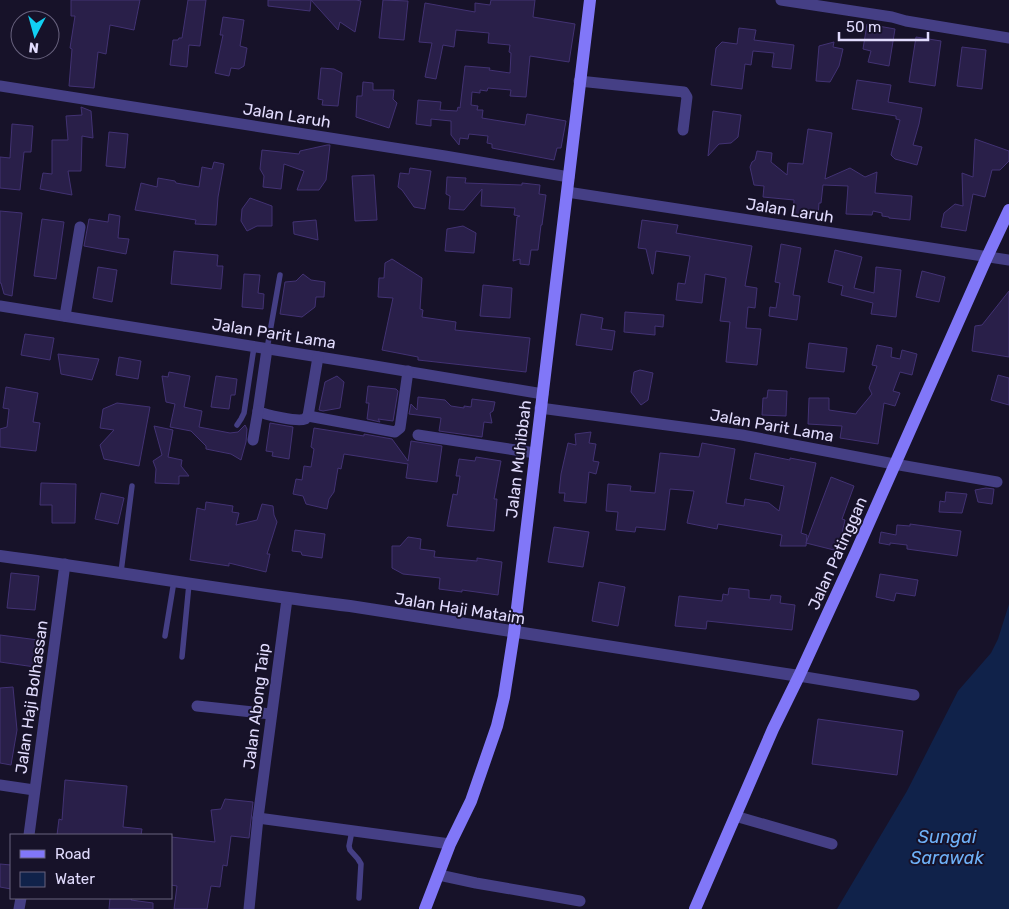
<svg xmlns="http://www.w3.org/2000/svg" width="1009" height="909" font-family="Rubik,sans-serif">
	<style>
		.water { fill: #10224a }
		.building { fill: #291f49; stroke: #423273 }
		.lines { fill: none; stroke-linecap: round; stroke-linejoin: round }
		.service { stroke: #453f85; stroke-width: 5.5 }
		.minor { stroke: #453f85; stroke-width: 11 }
		.tertiary { stroke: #453f85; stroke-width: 12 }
		.secondary { stroke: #8177f8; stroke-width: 12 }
		.labels { text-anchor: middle; stroke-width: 4; stroke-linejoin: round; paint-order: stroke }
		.street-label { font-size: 16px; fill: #e1dbfd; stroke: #171229 }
		.water-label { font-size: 18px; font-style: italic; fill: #6eb1f8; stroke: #171229 }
	</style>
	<rect width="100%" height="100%" fill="#171229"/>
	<path class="water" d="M1009 604V909H837L907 791 958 691 991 653 998 639Z"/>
	<g class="building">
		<path d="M71 0H140L134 30 110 25 106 54 98 52 94 88 69 86 72 49 70 48 75 16H71Z"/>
		<path d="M188 0H206L200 46 189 45 187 67 170 65 173 40H178L179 38H182Z"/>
		<path d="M268 0H311L310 11 268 6Z"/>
		<path d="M311 0H356L361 1 355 32 340 22 338 30Z"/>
		<path d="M383 0 408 1 404 40 379 38Z"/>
		<path d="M491 0H535L533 17 575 24 569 62 530 56 526 97 510 96 511 90 488 88 487 91 480 90V93L472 92 471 105 478 106 477 110H483L482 118 525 125 527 114 566 121 561 148H557L554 160 492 148V144L487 143 488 136 469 134 468 139 460 138 459 145 451 135V121L431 119V126L416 124 418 100 441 102 440 110 457 111 458 107 460 108 465 66 490 68 489 70 510 73 511 53 509 52 510 45 488 43 489 33 456 30 454 47 443 45 436 79 425 77 432 43 419 42 425 3 475 12V3L490 5Z"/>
		<path d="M223 17 244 20 240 46 247 48 244 66 239 69 231 68 229 76 215 73 223 35H220Z"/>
		<path d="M867 24 895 29 889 66 868 62 871 51 863 49Z"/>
		<path d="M739 28 756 30 754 40 794 45 791 69 772 67 774 53 753 51 751 65 745 64 742 89 711 85 716 48 722 42 737 44Z"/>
		<path d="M916 37 941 41 935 86 909 82Z"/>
		<path d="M834 42 833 47 843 49 839 66 830 82 816 81 819 46Z"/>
		<path d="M962 47 986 50 982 89 957 86Z"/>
		<path d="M321 68 334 69 342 73 338 106 322 105 323 100 318 99Z"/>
		<path d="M857 80 891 85 888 102 922 108 919 124 913 145 922 147 917 165 895 159 891 155 900 120 896 119V116L852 109Z"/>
		<path d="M363 82 373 83V90H394L393 99 397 103 389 128 356 117 357 96H362Z"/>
		<path d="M81 107 91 111 93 138 82 136 81 171H68L72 195 40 189 43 173 52 174V140H68L66 116 82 115Z"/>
		<path d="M713 111 741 115 738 137 731 143 719 144 708 156Z"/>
		<path d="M12 124 33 126 31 152H24L20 190 0 188V157L10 158Z"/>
		<path d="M808 129 832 133 825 179 850 168 865 177 877 172 875 193 912 196 910 220 889 218V217L882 216V213L873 211 872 215 846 214 848 186 823 185 821 203H819L818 217 793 216 794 200 763 197 764 186 754 185 750 167 752 162 755 160 757 151 772 153 771 162 787 175 788 163 803 164Z"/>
		<path d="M109 132 128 134 125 168 106 166Z"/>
		<path d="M975 139 1009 151V161L1000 170H992L985 197 973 194 966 231 941 227 944 213 955 204 963 206 962 173 973 177Z"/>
		<path d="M327 145H330L326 180 319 190H297L304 171 284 164 281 189 263 187 264 176 260 169 262 150 299 154 300 151Z"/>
		<path d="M214 162 224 164 218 197 216 225 195 224 196 220 135 210 141 183 157 187 158 178 175 181 176 183 199 187 202 167 212 169Z"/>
		<path d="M410 168 431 171 425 209 414 207 402 190 398 187 400 173 409 174Z"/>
		<path d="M374 175 377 220 355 221 352 176Z"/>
		<path d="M447 177 466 178 465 183 522 185V183L540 185 539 194 546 195 542 225H541L538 250H531L529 265 520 264V259L513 261 517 217 520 216 514 215 515 208 481 206 482 189 464 210 449 209 450 196 446 194Z"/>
		<path d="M250 198 272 206V226H257L247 231 241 221 242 209Z"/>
		<path d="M0 211 22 213 12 296 4 294 1 283H0Z"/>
		<path d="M109 214 120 216 118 238 129 239 126 254 84 246 89 219 108 222Z"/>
		<path d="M42 219 64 222 56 279 34 276Z"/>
		<path d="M316 220 318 240 294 234 293 222Z"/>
		<path d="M642 220 678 225 676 233 752 246 745 286 757 288 755 308 748 307 746 328 761 329 757 365 726 362 730 322 720 321 726 278 705 274 702 303 676 300 678 283 685 284 690 256 656 251 653 274H652L646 249 638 248Z"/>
		<path d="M463 226 476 233 474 253 445 251 447 229Z"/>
		<path d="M781 244 801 248 793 295 800 296 797 320 769 316 770 307 776 308 780 283 775 282Z"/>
		<path d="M835 250 862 257 854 288 874 293 876 267 901 270 896 317 871 314 873 303 841 295 843 286 828 282Z"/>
		<path d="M174 251 218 255 217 266H223L221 289 171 284Z"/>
		<path d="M392 259 422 278 420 309 423 310 422 317 456 322 455 330 530 338 526 372 418 360V357L382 350 393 298 378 297 379 278H384L385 263Z"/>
		<path d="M98 267 117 270 112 302 93 298Z"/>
		<path d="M922 271 945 277 939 302 916 297Z"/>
		<path d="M244 274 260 275 258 293 264 294 263 309 242 307Z"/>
		<path d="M303 274 311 280 325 282 324 297H316L315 307 302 317 280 314 285 282 296 281Z"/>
		<path d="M483 285 512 288 510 318 480 316Z"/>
		<path d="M1009 291V357L972 351 975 326 982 325Z"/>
		<path d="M625 312 664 315 663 327 655 326V335L624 332Z"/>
		<path d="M581 314 603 318 601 329 615 331 612 350 576 345Z"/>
		<path d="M25 334 54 338 50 360 21 355Z"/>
		<path d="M809 343 847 348 844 372 806 368Z"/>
		<path d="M877 345 892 348 891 357 900 359 902 350 917 354 912 375 900 372 893 391 900 393 895 406 884 403 878 444 840 438 842 426 808 424 809 398H829V410L856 414 857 412 872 394 869 388 877 366 872 365Z"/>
		<path d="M58 354 99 359 92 380 61 374Z"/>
		<path d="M119 357 141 361 138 379 116 375Z"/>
		<path d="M640 370 653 373 648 400 641 405 631 392 634 372Z"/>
		<path d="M169 372 190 376 184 407 202 411 199 427 230 433 238 432 245 425 247 429 246 442 241 460 231 454 206 449V446L191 431 170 427 175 404 166 402 162 376 168 377Z"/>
		<path d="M998 375 1009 378V405L991 400Z"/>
		<path d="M216 376 237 379 235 395H231L229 409 211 407Z"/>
		<path d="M337 376 344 382 340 408 323 411 319 410 325 382Z"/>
		<path d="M368 386 396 389 398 391 393 421 378 419 380 422 367 419 369 403H366Z"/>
		<path d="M6 387 38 393 33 422 40 423 36 451 0 447V429L7 427 9 409 3 408Z"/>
		<path d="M768 390 787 391 786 416 762 415 763 398H767Z"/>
		<path d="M418 397 445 400 451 406 464 408V406L471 407 472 399 495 402 493 411 490 413 492 423 484 422 482 437 439 431 441 418 409 414 411 404 417 410Z"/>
		<path d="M117 403 150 407 139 466 104 459 100 445 114 430 100 428 103 409Z"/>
		<path d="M270 423 293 427 289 459 272 456 273 452 266 451Z"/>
		<path d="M154 426 173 430 168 457 182 460 181 466 189 476H179V484L155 483 156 469 153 461 162 455Z"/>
		<path d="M314 428 364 436V434L392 439 408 461 411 441 442 446 437 482 406 478 408 464 344 454 341 469 338 468 334 492 329 499 327 509 306 504 303 496 293 494 296 479 302 480 304 466 311 467 314 449 311 447Z"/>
		<path d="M591 432 589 443 596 444 593 461 599 462 596 474 589 472 586 503 564 501 565 493H559L561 474 568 443 576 445 575 434Z"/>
		<path d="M702 443 735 449 726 503 744 506 745 499 769 503 779 511 784 486 750 479 755 453 790 460V458L816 463 801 533 807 535 806 546H780L782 535 718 524 717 529 687 523 694 491 670 489 665 530 636 527 635 532 616 530 618 512 606 511 608 484 631 486 630 491 655 493 660 453 699 457Z"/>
		<path d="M476 457 501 461 494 499H497L494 531 447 526 453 494 457 495 460 476H456L459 459 475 461Z"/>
		<path d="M831 477 854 486 842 519 845 520 838 551 806 543Z"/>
		<path d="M41 483 76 484 75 523H52V505H40Z"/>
		<path d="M986 488 994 489 992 504 978 502 975 490Z"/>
		<path d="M946 492 967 494 962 513 939 512 940 501 945 502Z"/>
		<path d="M101 493 124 498 118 524 95 519Z"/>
		<path d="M206 502 233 506 232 512 239 513 236 525 257 520 262 504 273 506 274 515 277 522 267 554H270L266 572 229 563V566L190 560 197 508 205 510Z"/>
		<path d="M910 524 961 531 957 556 907 549V545L890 543V545L879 543 881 532 896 535 897 525 910 526Z"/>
		<path d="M554 527 589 532 583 567 548 562Z"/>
		<path d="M295 530 325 534 322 558 302 555 301 552 292 551Z"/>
		<path d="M408 537 421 539 420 549 435 551 434 557 477 561V558L502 562 498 595 462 590V592L439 589 440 578 403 574 392 568V546H400Z"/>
		<path d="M11 573 39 576 35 610 7 608Z"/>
		<path d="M880 574 918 580 915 596 896 593 894 601 876 597Z"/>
		<path d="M599 582 625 587 618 626 592 621Z"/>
		<path d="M729 588 749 590V598L770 600 771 595 781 596 780 603 795 605 792 630 707 621 706 629 675 626 679 596 722 601 723 594 728 595Z"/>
		<path d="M0 635 38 640 35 667 0 662Z"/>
		<path d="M13 687 17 730 11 765 0 763V688Z"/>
		<path d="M818 719 903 731 897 775 812 764Z"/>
		<path d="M65 780 127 786 123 827 142 829 141 835H57L59 819 62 820Z"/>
		<path d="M225 799 253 802 249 838 231 836 227 866 223 865 220 887 211 886 207 909H174L177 886 171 885V837L215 842 211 810 221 809Z"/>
		<path d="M0 864 11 865V889L0 887Z"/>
		<path d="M110 898H132L131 900 153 903V909H109Z"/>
	</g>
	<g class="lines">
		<g class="service">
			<path d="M267 349 280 275"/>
			<path d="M237 425 241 419 244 413 254 347"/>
			<path d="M121 572 132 486"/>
			<path d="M165 636 174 581"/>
			<path d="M182 657 189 584"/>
			<path d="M352 831 349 846 350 850 358 859 361 864 359 898"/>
		</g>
		<g class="minor">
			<path d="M781 0 892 17 906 21 1009 38"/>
			<path d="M579 81 684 92 687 97 683 130"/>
			<path d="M0 86 445 156 569 177"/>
			<path d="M567 192 1009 260"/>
			<path d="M0 306 363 364 543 394"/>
			<path d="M65 316 80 227"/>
			<path d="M267 349 258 411C265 415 298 422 305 419 306 418 307 417 308 416"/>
			<path d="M318 357 308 416 395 432 400 428 408 371"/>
			<path d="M540 408 742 435 894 464 997 482"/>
			<path d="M418 435 535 453"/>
			<path d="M253 440 258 411"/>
			<path d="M799 676 914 695"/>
			<path d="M197 706 271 714"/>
			<path d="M0 785 34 790"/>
			<path d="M735 816 832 844"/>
			<path d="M258 818 450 844"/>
			<path d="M29 835 65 564"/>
			<path d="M439 875 476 883 580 901"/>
			<path d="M19 909 21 898"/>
			<path d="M249 909 258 818 287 599"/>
		</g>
		<path class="tertiary" d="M0 556C117 571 233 592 350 606L799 676"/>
		<g class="secondary">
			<path d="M425 909 450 844 471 801 497 726 504 697 514 633 590 0"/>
			<path d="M695 909 773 729 799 676 856 552 987 257 1009 210"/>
		</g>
	</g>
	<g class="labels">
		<g class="street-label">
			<text transform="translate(287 115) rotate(9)" y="6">Jalan Laruh</text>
			<text transform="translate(790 210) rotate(9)" y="6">Jalan Laruh</text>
			<text transform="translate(274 333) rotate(9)" y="6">Jalan Parit Lama</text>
			<text transform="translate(772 425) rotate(10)" y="6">Jalan Parit Lama</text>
			<text transform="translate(518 459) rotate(-83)" y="6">Jalan Muhibbah</text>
			<text transform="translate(837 553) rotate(-66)" y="6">Jalan Patinggan</text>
			<text transform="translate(460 608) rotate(9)" y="6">Jalan Haji Mataim</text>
			<text transform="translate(31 697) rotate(-82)" y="6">Jalan Haji Bolhassan</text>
			<text transform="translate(256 706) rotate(-83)" y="6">Jalan Abong Taip</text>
		</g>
		<g class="water-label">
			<text x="947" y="843">Sungai<tspan x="947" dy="21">Sarawak</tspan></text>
		</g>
	</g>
	<rect x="10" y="834" width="162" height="65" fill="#171229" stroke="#68627e"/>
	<rect x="20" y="850" width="25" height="8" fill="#8177f8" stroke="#68627e"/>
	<text x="55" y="859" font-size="15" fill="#e1dbfd">Road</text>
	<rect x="20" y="872" width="25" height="15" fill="#10224a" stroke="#68627e"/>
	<text x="55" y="884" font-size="15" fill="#e1dbfd">Water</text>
	<g transform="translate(35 35) rotate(186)"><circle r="24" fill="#171229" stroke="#68627e"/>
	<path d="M0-4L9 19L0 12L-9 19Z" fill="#11d1f3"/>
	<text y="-8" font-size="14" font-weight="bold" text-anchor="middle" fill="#e1dbfd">N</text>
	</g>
	<path d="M839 32v8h89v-8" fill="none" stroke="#e1dbfd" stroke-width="2.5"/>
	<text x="846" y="32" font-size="15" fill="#e1dbfd" stroke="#171229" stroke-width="4" paint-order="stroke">50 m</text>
</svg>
